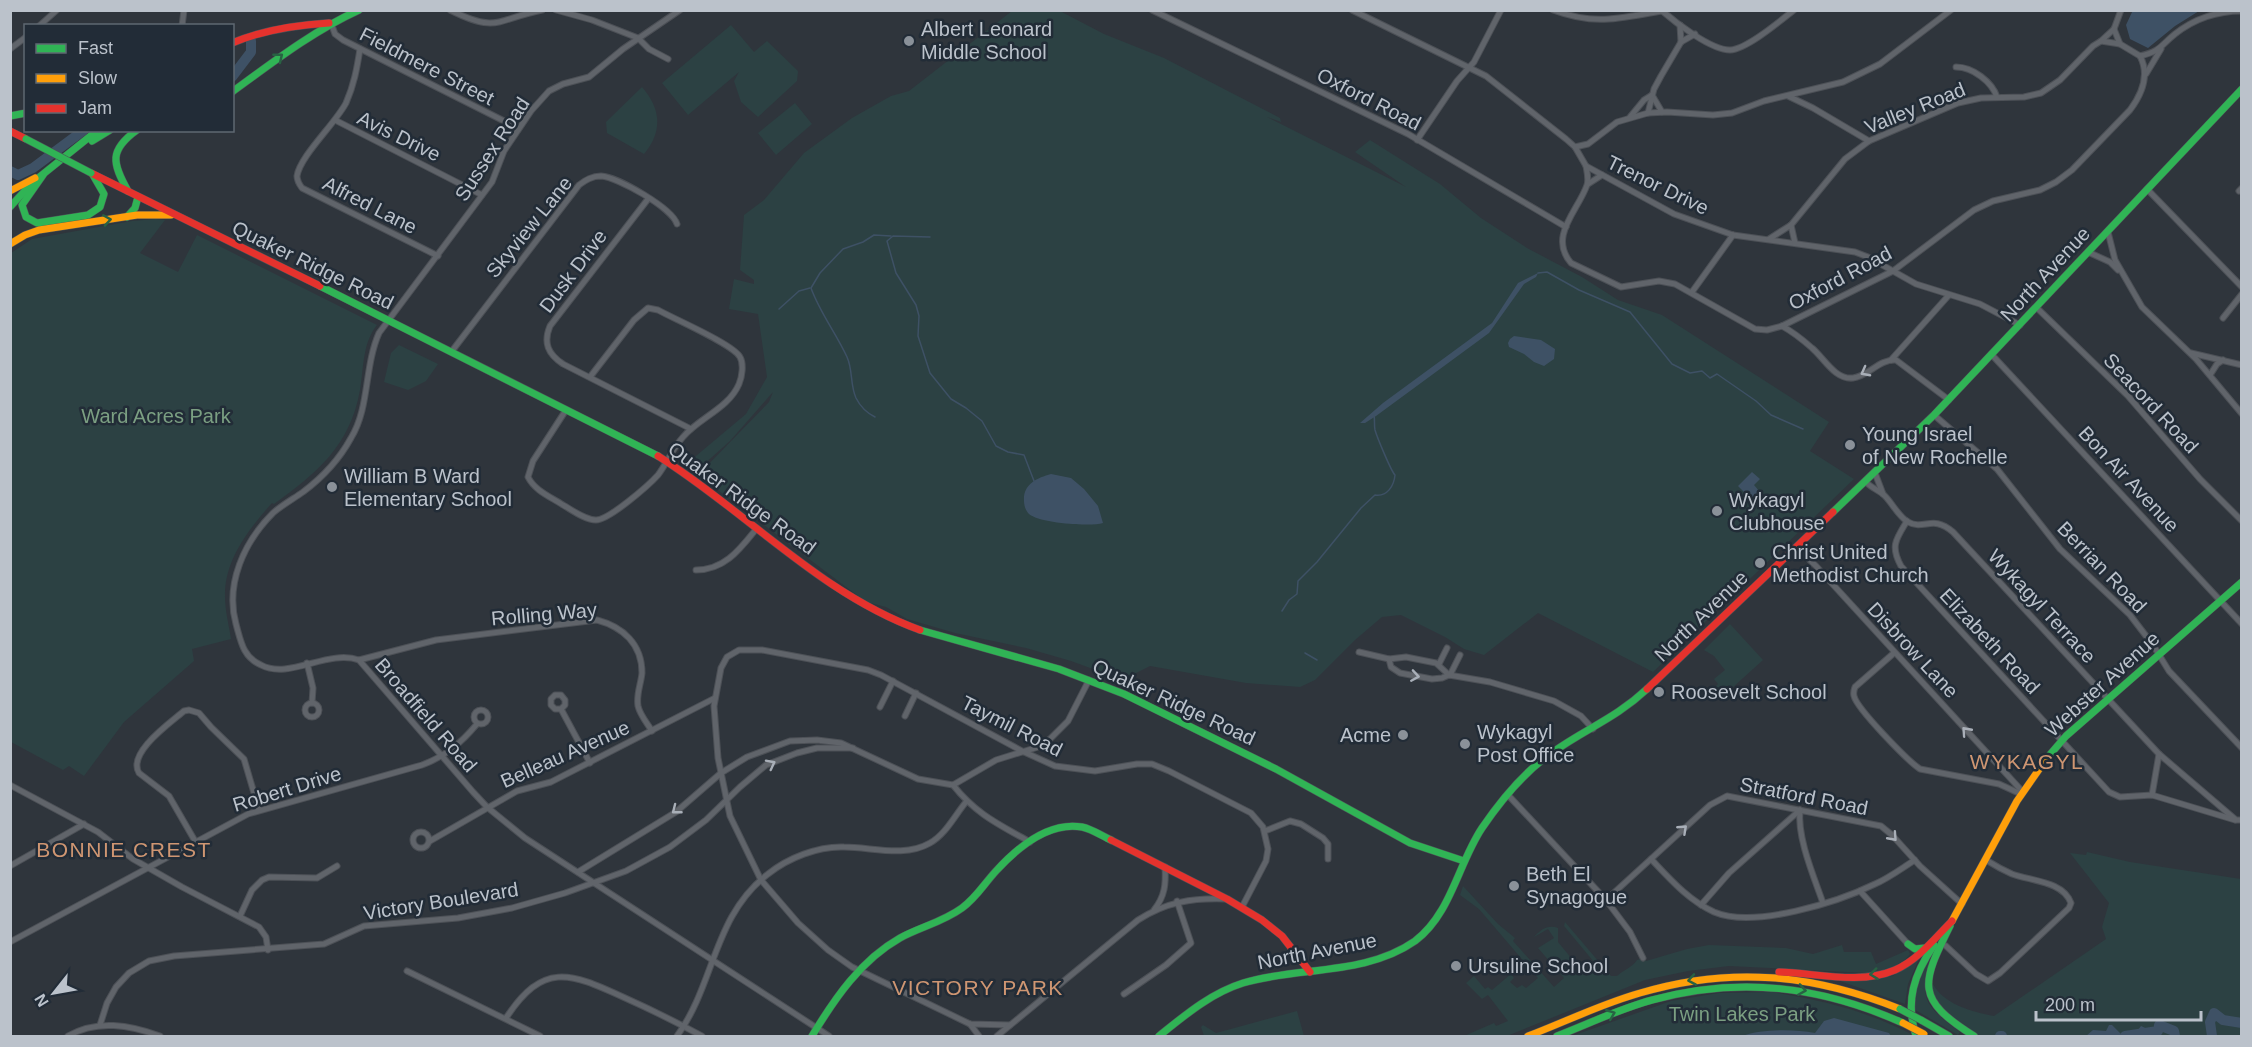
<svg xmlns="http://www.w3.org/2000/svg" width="2252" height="1047" font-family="Arial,sans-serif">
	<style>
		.green { fill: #2c4143 }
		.water { fill: #3e5165 }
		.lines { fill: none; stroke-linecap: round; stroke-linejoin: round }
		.stream { stroke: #3e5165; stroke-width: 1.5 }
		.river { stroke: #3e5165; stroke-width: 10 }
		.street-casing { stroke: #4d5157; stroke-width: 7 }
		.fast-casing { stroke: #4d5157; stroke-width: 8 }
		.slow-casing { stroke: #4d5157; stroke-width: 8 }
		.jam-casing { stroke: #4d5157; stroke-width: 8 }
		.street { stroke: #60646a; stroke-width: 5 }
		.fast { stroke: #30b455; stroke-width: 7 }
		.slow { stroke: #ff9f0a; stroke-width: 7 }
		.jam { stroke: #e5322d; stroke-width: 7 }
		.fast-bridge-casing { stroke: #4d5157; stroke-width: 8; stroke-linecap: butt }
		.slow-bridge-casing { stroke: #4d5157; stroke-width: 8; stroke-linecap: butt }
		.fast-bridge { stroke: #30b455; stroke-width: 7 }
		.slow-bridge { stroke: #ff9f0a; stroke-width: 7 }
		.oneway { stroke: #286243 }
		.oneway2 { stroke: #a9afb8 }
		.poi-dot { fill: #8a9199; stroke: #222c37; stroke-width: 2 }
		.labels { text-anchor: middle; stroke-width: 5; stroke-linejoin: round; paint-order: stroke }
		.poi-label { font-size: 20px; fill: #bbc2cb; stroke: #222c37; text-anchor: start }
		.street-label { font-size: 20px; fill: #bbc2cb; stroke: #222c37 }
		.park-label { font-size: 20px; fill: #7b9f82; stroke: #222c37 }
		.neighbourhood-label { font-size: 21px; letter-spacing: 1.5px; fill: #cf9672; stroke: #222c37 }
	</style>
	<rect width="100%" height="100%" fill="#2f353c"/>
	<g class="green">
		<path d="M1058 10 1104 34 1164 58 1280 118 1281 122 1267 117 1406 187 1355 152 1370 140 1440 184 1481 218 1527 248 1582 277 1618 300 1662 315 1829 422 1810 451 1854 479 1653 672 1538 613 1484 655 1464 649 1445 637 1401 615 1382 617 1355 640 1315 680 1300 687 1246 683 1150 666 1126 678 1112 676 1071 661 1026 648 955 633 907 619 886 607 866 602 698 475 769 402 773 392 730 441 693 474 684 466 746 414 767 377 758 314 729 309 734 279 754 284V280L740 270 744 215 764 200 804 153 852 118 891 96 909 91 1012 11Z"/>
		<path d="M731 25 754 52 767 41 798 71 797 81 758 117 741 102 734 81 739 72 688 115 662 83Z"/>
		<path d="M642 87C661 109 663 131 644 154L607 133 606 122Z"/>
		<path d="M795 103 812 124 776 155 758 133Z"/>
		<path d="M156 219 165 220 140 253 178 272 197 235 377 325C362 344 364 368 360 390 350 446 317 473 274 504L272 503C249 529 224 560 225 597 225 611 229 625 231 639L192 649 194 661 124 722 84 776 69 766 63 770 11 742V253L32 239 132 221Z"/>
		<path d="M399 345 438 364 426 381 408 390 384 382 391 353Z"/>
		<path d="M1730 624 1763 660 1722 697 1714 688 1718 684 1714 679 1725 670 1714 656 1704 650Z"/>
		<path d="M2087 852 2130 862 2241 879V1036H1979L1942 1011 1933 998 1932 982C1942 1004 1972 1012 1994 1016L2106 939 2102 927 2109 903 2070 853 2086 855Z"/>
		<path d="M1463 886 1498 924 1515 938 1513 941 1554 987 1564 978 1538 948 1554 938 1548 929 1534 937C1540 930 1548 924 1558 928V942L1586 976 1599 968 1564 926 1565 922 1611 976H1617C1623 970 1633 967 1637 960L1644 958 1646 961 1687 949 1709 945 1786 948 1813 954 1842 945 1844 952H1871L1876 964 1908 950 1910 954C1901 967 1882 970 1867 973L1729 966 1688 971 1645 980 1507 1036H1464L1494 1023 1496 1026 1508 1021 1488 995 1482 999 1466 983 1474 976 1485 989 1488 987 1492 990 1511 974 1514 978 1510 982 1517 988 1522 985 1526 988 1538 978 1479 909 1460 895Z"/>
		<path d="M1931 954C1920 999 1922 1004 1960 1032L1958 1035 1912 1008 1916 980Z"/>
		<path d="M1919 959 1908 984 1905 1004 1840 981V978L1861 980 1893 976Z"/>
		<path d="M1772 992C1824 1001 1864 1010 1911 1034L1912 1036H1572L1671 1001 1719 993Z"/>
		<path d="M1297 1011 1304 1036H1204L1201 1027 1203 1025 1216 1033Z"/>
	</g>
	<g class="water">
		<path d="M2133 10H2199V11L2175 26 2148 48 2130 39 2126 25Z"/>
		<path d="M1538 273 1536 277 1524 284 1489 333 1376 416 1365 423H1360L1383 403 1492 323 1518 283Z"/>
		<path d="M1514 336 1541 340 1555 349 1554 359 1544 366 1534 362 1524 354 1509 347 1508 343 1510 339Z"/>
		<path d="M1752 472 1760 479 1754 485 1760 492 1752 500 1738 486Z"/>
		<path d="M1051 474 1071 478 1084 489 1098 506 1103 523C1090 527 1039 523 1029 514 1026 511 1024 506 1024 501 1023 484 1037 478 1051 474Z"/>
		<path d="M1834 1018 1889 1033 1891 1036H1742C1762 1029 1793 1029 1815 1033L1824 1021Z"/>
		<path d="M2109 1025H2112L2122 1035 2130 1033 2134 1035 2141 1026 2154 1032 2148 1036H2071H2086L2093 1030 2106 1031Z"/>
	</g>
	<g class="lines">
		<g class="stream">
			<path d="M930 237 893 236 887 241 896 273 916 305 919 316 918 336 930 373 951 399 966 408 982 421 996 446 1008 452 1024 455 1034 481"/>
			<path d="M1538 273 1547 272 1579 290 1630 312 1672 364 1690 373 1702 371 1710 378 1717 374 1756 401 1771 415 1803 429"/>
			<path d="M779 309 799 291 810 288"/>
			<path d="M875 417C867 413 860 406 856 398 850 385 853 370 847 357 836 333 820 313 811 288L820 273 843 249 863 242 874 235 891 236"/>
			<path d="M1282 611 1289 600 1297 594 1298 581 1317 562 1361 508 1375 495C1387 497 1394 486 1395 475 1391 471 1377 437 1375 430 1374 426 1375 420 1374 415"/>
			<path d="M1305 653 1317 660"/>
		</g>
		<g class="river">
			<path d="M232 77 251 52V41"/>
			<path d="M10 171 18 175 33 168 84 130"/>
			<path d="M2000 1036H2002"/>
			<path d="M2125 1036 2158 1031 2159 1025 2174 1031 2175 1036"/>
			<path d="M2212 1036 2210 1022 2214 1013 2223 1020 2242 1023"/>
		</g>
		<defs>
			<g id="street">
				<path d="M450 10C498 34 497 19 542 10"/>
				<path d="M556 10 592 20 638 38 649 49 668 59"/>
				<path d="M680 10 623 49 589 77 563 84 549 91 531 111 504 151 492 182 379 333C364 367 370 407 351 438 339 460 323 477 303 492 293 499 282 505 273 513 244 542 225 584 236 624 241 642 243 657 261 665 289 680 328 649 359 660L473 792 487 807 525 838 829 1036"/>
				<path d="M1152 10 1408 134 1566 227"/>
				<path d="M1352 10 1486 76 1566 139 1575 147 1586 166 1674 214 1733 235 1855 252 1868 257 1916 284 1980 304 2020 325"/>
				<path d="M1553 10C1596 26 1619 18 1662 11"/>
				<path d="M1661 10C1676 23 1711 50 1730 50 1747 49 1780 21 1794 10"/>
				<path d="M331 23 335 34 343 40 518 128"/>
				<path d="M1680 25 1681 42"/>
				<path d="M39 26 57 10"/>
				<path d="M182 26 184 10"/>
				<path d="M2114 29 2120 44"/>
				<path d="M2101 41 2114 29 2121 10"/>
				<path d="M10 49 26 37"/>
				<path d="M360 49C357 68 354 85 346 103 335 124 300 156 297 176 297 181 299 184 302 188L438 256"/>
				<path d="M1956 67C1973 67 1992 82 1997 97"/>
				<path d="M2146 74 2161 49"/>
				<path d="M1652 95 1662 112"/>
				<path d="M1788 96 1813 108 1869 141"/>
				<path d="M1648 113 1654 89 1661 76 1681 42 1695 34"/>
				<path d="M1630 117 1644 100 1652 95"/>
				<path d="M335 120 482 195"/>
				<path d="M1417 140 1457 81 1474 62 1501 10"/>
				<path d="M1575 147 1588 144 1617 122 1648 113 1667 112 1713 115 1732 113 1764 101 1843 82 1880 64 1951 10"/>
				<path d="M1586 166C1587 172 1589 179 1587 185 1578 211 1548 236 1571 263L1621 287 1659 281 1675 284 1755 329 1767 330 1782 326 1893 271 1974 210 1993 201 2040 190 2056 182 2072 170 2130 110C2142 94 2150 75 2140 56"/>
				<path d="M1588 184 1602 175"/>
				<path d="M2147 189 2242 287"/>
				<path d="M2239 191 2242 188"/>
				<path d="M648 199 550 326C543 343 548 354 563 364L691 429"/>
				<path d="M1791 225 1795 243"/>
				<path d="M2108 232 2115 260 2142 307 2196 359 2242 414"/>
				<path d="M1769 239 1791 225 1845 159 1869 141 1958 103 1981 98 2024 97 2041 93 2060 80 2093 46 2101 41 2120 44 2140 56C2161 51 2160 46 2175 34 2194 19 2217 11 2242 11"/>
				<path d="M2088 252 2110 262 2118 270"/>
				<path d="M1692 292 1733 235"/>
				<path d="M2037 308 2128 396 2200 479 2242 521"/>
				<path d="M2223 318 2242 294"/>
				<path d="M1782 326C1793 332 1803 340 1812 348 1824 358 1835 380 1853 378 1869 376 1879 359 1896 360L1949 400"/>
				<path d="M452 351 579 185C586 180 592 176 601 176 618 177 672 208 677 224"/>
				<path d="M2191 353 2242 365"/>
				<path d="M1992 355 2242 624"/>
				<path d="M1891 360 1949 295"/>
				<path d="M2210 375 2217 364 2223 360"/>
				<path d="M566 410 533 461 528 477C535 491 551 497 563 505 572 510 585 520 596 520 609 520 649 485 658 475 667 463 673 448 683 437 699 418 729 408 739 384 742 377 744 364 740 357 733 344 674 319 658 310L648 308 634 320 590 377"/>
				<path d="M1934 415 1997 469 2060 549 2130 615 2153 645 2169 671 2242 748"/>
				<path d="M1875 473 1883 494"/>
				<path d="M1866 482C1871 488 1879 490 1885 496 1892 503 1899 517 1908 522 1925 531 1932 514 1953 532L2159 754 2236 820H2242"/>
				<path d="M1907 521C1896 539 1890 546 1901 566L2109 792 2120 797 2152 795 2235 820"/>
				<path d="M1796 547 1816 566 2022 791"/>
				<path d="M696 570C725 570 740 549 757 528"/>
				<path d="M1359 652 1389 659 1406 657 1436 663 1449 675"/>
				<path d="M1894 653 1855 687C1854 690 1853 692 1854 696 1857 709 1908 761 1920 769L1999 784 2021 794"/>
				<path d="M1389 659 1391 667 1400 673 1432 679 1442 678 1449 675 1490 682 1554 701 1581 716 1593 729"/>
				<path d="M359 660 436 640 597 620C623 627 642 644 642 673 641 684 636 694 638 706 640 715 647 723 652 731"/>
				<path d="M307 663 313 688 312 703"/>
				<path d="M1439 664 1447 648"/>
				<path d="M1450 675 1460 655"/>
				<circle cx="312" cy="710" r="7"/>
				<path d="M880 707 893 681"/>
				<path d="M561 709H555L551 705V699L555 695H561L565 700V705L561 709 590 763"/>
				<circle cx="481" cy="717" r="7"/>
				<path d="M905 716 916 693"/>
				<path d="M10 785 98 832 133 859 182 887 259 927 266 937 268 950"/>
				<path d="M953 785 996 760 1038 747 1050 739 1068 721 1089 680"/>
				<path d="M1508 795 1606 900 1630 932 1643 958"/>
				<path d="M2152 795 2159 754"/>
				<path d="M1800 810C1797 838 1814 877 1823 903"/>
				<path d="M1265 831 1290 821 1301 824 1323 838 1328 844V859"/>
				<circle cx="421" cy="840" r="8"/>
				<path d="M195 841 169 796 139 773C127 753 170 723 184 711L189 710 199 713 211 727 244 759 259 810"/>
				<path d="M430 841 517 791 551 782 715 698"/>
				<path d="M1651 859C1670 879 1688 900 1714 912 1754 929 1838 902 1875 884 1889 878 1902 868 1915 860"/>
				<path d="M10 866 84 824"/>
				<path d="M578 872 676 812 721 773 747 757 790 741 817 740 841 743 918 779 953 785C976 814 998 824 1030 842"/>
				<path d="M1860 891 1908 944"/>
				<path d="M1606 900 1710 805 1727 796 1881 826 1892 835 1920 866 1962 904"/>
				<path d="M1701 905 1729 873 1800 810"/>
				<path d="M1154 910C1165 896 1166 884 1165 867"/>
				<path d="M240 916 252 890 262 880 269 877 317 878 337 866"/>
				<path d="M10 942 248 814 422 765C446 756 461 743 477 724"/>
				<path d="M1946 946 1976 974 1988 981 2000 973 2069 908 2071 903C2063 881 2031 881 2012 874 2003 870 1994 865 1986 860"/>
				<path d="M407 971 540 1036"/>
				<path d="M1124 994 1166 965 1191 943 1177 901"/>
				<path d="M506 1018C543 962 569 972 623 997 650 1009 676 1022 702 1036"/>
				<path d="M970 1024 979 1036"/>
				<path d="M100 1025 107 1003 116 987 129 973 149 961 174 956 324 944 364 926 458 918 512 908 565 893 626 871 670 847 706 820 740 787 766 765 797 753 817 748H853"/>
				<path d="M1010 1025 970 1024 852 967 828 950 798 923 761 880 730 816 718 758 714 706 721 668 727 657 739 650H762L868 670 881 675 1022 751 1055 766 1095 771 1137 764H1152L1169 771 1251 813 1263 827 1268 849 1266 861 1242 907"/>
				<path d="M68 1036C97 1019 130 1025 160 1036"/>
				<path d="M677 1036C715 984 713 916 768 874 788 858 818 846 844 847 872 847 904 858 930 843 946 834 955 815 966 802"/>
				<path d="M997 1036 1138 920C1166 902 1192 898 1225 899"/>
			</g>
			<g id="fast">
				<path d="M232 92C273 62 313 31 359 10"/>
				<path d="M10 116 26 113"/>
				<path d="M92 141 110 130"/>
				<path d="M43 175 22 205 26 217 37 223 88 215 100 207 104 194 93 175"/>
				<path d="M128 191C112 163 109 150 137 130"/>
				<path d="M10 207 32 183 98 130"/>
				<path d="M127 217 135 208 138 197"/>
				<path d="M320 286 658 456"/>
				<path d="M1833 512 1934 415 2242 89"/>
				<path d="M920 630 1059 669 1124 694 1276 769 1410 843 1464 861"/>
				<path d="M2047 758 2066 736 2242 582"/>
				<path d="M1950 926C1921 984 1915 999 1974 1036"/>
				<path d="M1908 944 1915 949 1925 948"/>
				<path d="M1921 1020 1949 1036"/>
				<path d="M812 1036C835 998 861 960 900 938 920 927 943 922 962 908 976 898 984 884 996 871 1017 848 1048 821 1082 827 1092 829 1102 836 1111 840"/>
				<path d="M1159 1036C1185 1015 1211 993 1243 983 1299 966 1365 976 1415 941 1451 914 1458 864 1482 828 1501 800 1525 771 1553 752 1587 728 1616 718 1647 689"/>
				<path d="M1557 1036C1588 1024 1619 1009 1652 1000 1740 976 1820 986 1903 1023"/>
				<path d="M1916 1036C1905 1001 1914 974 1934 945"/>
			</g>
			<g id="slow">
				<path d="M10 191 35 178"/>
				<path d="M10 244 25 235 39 230 137 215H171"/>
				<path d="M1952 921 2017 801 2047 758"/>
				<path d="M1528 1036C1565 1022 1601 1004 1640 993 1731 966 1812 974 1900 1009"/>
			</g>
			<g id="jam">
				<path d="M232 43C263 30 295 25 329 23"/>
				<path d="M10 131 26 139"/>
				<path d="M91 173 320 286"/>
				<path d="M658 456C746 511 820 594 920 630"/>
				<path d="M1647 689 1833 512"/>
				<path d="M1111 840 1227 899 1262 920 1282 936 1310 972"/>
				<path d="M1779 972C1816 973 1860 985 1895 970 1918 960 1935 938 1952 921"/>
			</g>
		</defs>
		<use href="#street" class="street-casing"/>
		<use href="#fast" class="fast-casing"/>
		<use href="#slow" class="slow-casing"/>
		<use href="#jam" class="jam-casing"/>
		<use href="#street" class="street"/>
		<use href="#fast" class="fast"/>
		<use href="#slow" class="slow"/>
		<use href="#jam" class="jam"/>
		<defs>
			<g id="fast-bridge">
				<path d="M26 139 91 173"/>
				<path d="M1900 1009 1921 1020"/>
			</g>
			<path id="slow-bridge" d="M1903 1023 1924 1034"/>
		</defs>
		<use href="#fast-bridge" class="fast-bridge-casing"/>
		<use href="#slow-bridge" class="slow-bridge-casing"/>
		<use href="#fast-bridge" class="fast-bridge"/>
		<use href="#slow-bridge" class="slow-bridge"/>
	</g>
	<defs><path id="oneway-chevron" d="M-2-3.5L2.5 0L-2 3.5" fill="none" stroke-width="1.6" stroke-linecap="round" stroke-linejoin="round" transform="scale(1.5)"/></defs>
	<g class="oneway">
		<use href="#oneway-chevron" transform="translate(279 57) rotate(-39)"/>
		<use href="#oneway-chevron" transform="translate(107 220) rotate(-9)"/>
		<use href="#oneway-chevron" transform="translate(1874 974) rotate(173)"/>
		<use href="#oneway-chevron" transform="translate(1692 980) rotate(170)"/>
		<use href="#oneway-chevron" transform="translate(1802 990) rotate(9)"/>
		<use href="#oneway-chevron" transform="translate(1611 1014) rotate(-22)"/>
	</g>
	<g class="oneway2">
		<use href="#oneway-chevron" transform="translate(1865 372) rotate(152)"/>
		<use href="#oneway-chevron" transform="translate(1415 676) rotate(9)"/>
		<use href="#oneway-chevron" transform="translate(1966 731) rotate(-132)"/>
		<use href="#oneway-chevron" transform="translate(771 764) rotate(-27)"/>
		<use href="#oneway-chevron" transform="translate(676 810) rotate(142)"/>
		<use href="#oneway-chevron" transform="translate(1683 829) rotate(-43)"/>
		<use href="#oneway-chevron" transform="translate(1893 837) rotate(48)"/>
	</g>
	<g class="poi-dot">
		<circle cx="909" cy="41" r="6"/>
		<circle cx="1850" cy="445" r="6"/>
		<circle cx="332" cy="487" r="6"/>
		<circle cx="1717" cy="511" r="6"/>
		<circle cx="1760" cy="563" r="6"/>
		<circle cx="1659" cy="692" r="6"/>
		<circle cx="1403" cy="735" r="6"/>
		<circle cx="1465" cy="744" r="6"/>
		<circle cx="1514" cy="886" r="6"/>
		<circle cx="1456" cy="966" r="6"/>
	</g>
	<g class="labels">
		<g class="poi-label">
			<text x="921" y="36">Albert Leonard<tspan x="921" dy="23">Middle School</tspan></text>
			<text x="1862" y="441">Young Israel<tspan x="1862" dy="23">of New Rochelle</tspan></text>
			<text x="344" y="483">William B Ward<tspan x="344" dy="23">Elementary School</tspan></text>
			<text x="1729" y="507">Wykagyl<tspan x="1729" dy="23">Clubhouse</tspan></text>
			<text x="1772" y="559">Christ United<tspan x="1772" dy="23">Methodist Church</tspan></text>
			<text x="1671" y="699">Roosevelt School</text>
			<text x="1477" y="739">Wykagyl<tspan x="1477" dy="23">Post Office</tspan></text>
			<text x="1391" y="742" text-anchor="end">Acme</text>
			<text x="1526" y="881">Beth El<tspan x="1526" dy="23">Synagogue</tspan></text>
			<text x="1468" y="973">Ursuline School</text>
		</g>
		<g class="street-label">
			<text transform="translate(427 66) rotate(27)" y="7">Fieldmere Street</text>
			<text transform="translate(1369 99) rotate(27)" y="7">Oxford Road</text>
			<text transform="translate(1915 108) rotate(-22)" y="7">Valley Road</text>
			<text transform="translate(399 136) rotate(26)" y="7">Avis Drive</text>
			<text transform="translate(492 149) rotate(-57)" y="7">Sussex Road</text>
			<text transform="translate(1658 185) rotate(26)" y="7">Trenor Drive</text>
			<text transform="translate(370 205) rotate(27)" y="7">Alfred Lane</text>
			<text transform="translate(529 227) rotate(-51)" y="7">Skyview Lane</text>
			<text transform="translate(313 265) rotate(26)" y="7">Quaker Ridge Road</text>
			<text transform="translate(573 271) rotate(-53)" y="7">Dusk Drive</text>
			<text transform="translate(2045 274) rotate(-47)" y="7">North Avenue</text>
			<text transform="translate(1840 278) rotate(-28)" y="7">Oxford Road</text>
			<text transform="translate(2151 403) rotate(47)" y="7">Seacord Road</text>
			<text transform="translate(2129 479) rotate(47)" y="7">Bon Air Avenue</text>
			<text transform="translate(742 498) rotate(36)" y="7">Quaker Ridge Road</text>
			<text transform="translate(2102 567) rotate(46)" y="7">Berrian Road</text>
			<text transform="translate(2042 606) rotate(47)" y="7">Wykagyl Terrace</text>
			<text transform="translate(544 614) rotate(-5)" y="7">Rolling Way</text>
			<text transform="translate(1701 616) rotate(-44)" y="7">North Avenue</text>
			<text transform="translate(1990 641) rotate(47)" y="7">Elizabeth Road</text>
			<text transform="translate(1913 650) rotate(47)" y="7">Disbrow Lane</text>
			<text transform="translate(2102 684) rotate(-42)" y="7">Webster Avenue</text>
			<text transform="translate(1174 702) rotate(25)" y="7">Quaker Ridge Road</text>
			<text transform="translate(426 715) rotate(49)" y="7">Broadfield Road</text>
			<text transform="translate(1012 726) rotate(27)" y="7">Taymil Road</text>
			<text transform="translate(565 754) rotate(-24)" y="7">Belleau Avenue</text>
			<text transform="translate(287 789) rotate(-17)" y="7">Robert Drive</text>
			<text transform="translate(1804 796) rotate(11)" y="7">Stratford Road</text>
			<text transform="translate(441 901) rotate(-9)" y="7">Victory Boulevard</text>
			<text transform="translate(1317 951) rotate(-11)" y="7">North Avenue</text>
		</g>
		<g class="park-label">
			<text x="156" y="423">Ward Acres Park</text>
			<text x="1742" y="1021">Twin Lakes Park</text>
		</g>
		<g class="neighbourhood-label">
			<text x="2027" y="769">WYKAGYL</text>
			<text x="124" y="857">BONNIE CREST</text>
			<text x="978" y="995">VICTORY PARK</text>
		</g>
	</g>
	<rect width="2252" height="1047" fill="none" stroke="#bbc2cb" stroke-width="24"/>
	<rect x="24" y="24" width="210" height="108" fill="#222c37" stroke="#5f6872" stroke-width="1.5"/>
	<rect x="36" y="44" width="30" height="9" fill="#30b455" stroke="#5f6872" stroke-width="1.5"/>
	<text x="78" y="54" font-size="18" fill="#bbc2cb">Fast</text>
	<rect x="36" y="74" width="30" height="9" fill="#ff9f0a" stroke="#5f6872" stroke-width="1.5"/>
	<text x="78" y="84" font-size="18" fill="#bbc2cb">Slow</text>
	<rect x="36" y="104" width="30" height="9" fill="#e5322d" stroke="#5f6872" stroke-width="1.5"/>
	<text x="78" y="114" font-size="18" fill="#bbc2cb">Jam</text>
	<g transform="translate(54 993) rotate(239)" stroke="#222c37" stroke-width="4.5" paint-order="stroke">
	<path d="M0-4.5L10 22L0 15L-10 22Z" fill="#bbc2cb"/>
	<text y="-9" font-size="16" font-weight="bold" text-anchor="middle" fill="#bbc2cb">N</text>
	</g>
	<path d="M2036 1011v9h165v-9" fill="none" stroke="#bbc2cb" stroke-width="3"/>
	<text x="2045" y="1011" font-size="18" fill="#bbc2cb" stroke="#222c37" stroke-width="4.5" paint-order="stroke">200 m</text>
</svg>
